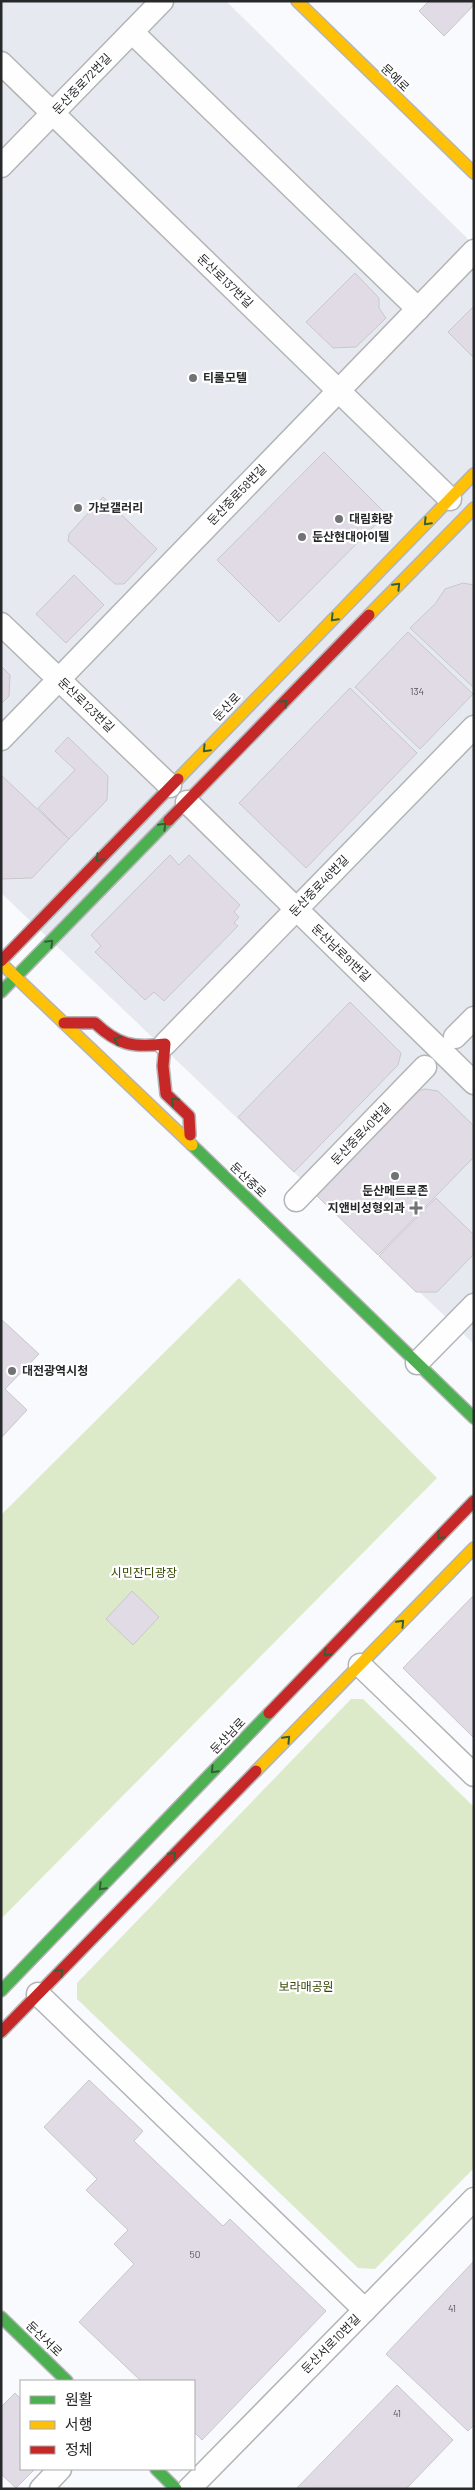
<svg xmlns="http://www.w3.org/2000/svg" width="475" height="2490" font-family="Barlow,'Noto Sans KR',sans-serif">
	<style>
		.built { fill: #e6eaf0 }
		.green { fill: #ddeaca }
		.building { fill: #e1dbe6; stroke: #c8c8ca }
		.lines { fill: none; stroke-linecap: round; stroke-linejoin: round }
		.street-casing { stroke: #b3b4b6; stroke-width: 25 }
		.fast-casing { stroke: #b3b4b6; stroke-width: 14 }
		.slow-casing { stroke: #b3b4b6; stroke-width: 14 }
		.jam-casing { stroke: #b3b4b6; stroke-width: 14 }
		.street { stroke: #fefeff; stroke-width: 22 }
		.fast { stroke: #4caf50; stroke-width: 11 }
		.slow { stroke: #ffc107; stroke-width: 11 }
		.jam { stroke: #c62828; stroke-width: 11 }
		.oneway { stroke: #365e39 }
		.poi-dot { fill: #707274; stroke: #fff; stroke-width: 2 }
		.labels { text-anchor: middle; stroke-width: 4.5; stroke-linejoin: round; paint-order: stroke }
		.number-label { font-size: 10px; fill: #565559 }
		.street-label { font-size: 12px; fill: #27282a; stroke: #fff }
		.poi-label { font-size: 12px; font-weight: bold; fill: #27282a; stroke: #fff; text-anchor: start }
		.park-label { font-size: 12px; fill: #344700; stroke: #fff }
	</style>
	<rect width="100%" height="100%" fill="#f9fafd"/>
	<path class="built" d="M1 1H226L474 245V1344L1 893Z"/>
	<g class="green">
		<path d="M239 1278 437 1478 1 1919V1515Z"/>
		<path d="M351 1699H363L474 1807V2168L375 2269 358 2268 77 1999V1983Z"/>
	</g>
	<g class="building">
		<path d="M429 1H474V5L444 36 419 11Z"/>
		<path d="M355 273 379 298V308L386 318 356 347 333 348 306 322Z"/>
		<path d="M474 306V358L448 332Z"/>
		<path d="M324 452 386 514 279 622 217 560Z"/>
		<path d="M103 497 157 549 124 584H115L68 541 69 534Z"/>
		<path d="M74 575 104 605 66 643 36 614Z"/>
		<path d="M463 583 474 585V688L410 628 435 604 445 589Z"/>
		<path d="M408 632 473 694 420 749 355 687Z"/>
		<path d="M1 666 10 675 9 696 1 704Z"/>
		<path d="M350 688 417 753 306 868 239 803Z"/>
		<path d="M68 737 108 776 107 800 69 839 38 808 75 770 55 751Z"/>
		<path d="M1 775 69 839 32 878 1 879Z"/>
		<path d="M170 855 179 865 189 855 240 905 234 912 239 917 234 923 238 926 164 1001 154 992 145 1000 95 952 101 946 91 935Z"/>
		<path d="M350 1002 401 1053 398 1065 294 1172 238 1117Z"/>
		<path d="M425 1089 438 1091 474 1126V1157L378 1255 316 1195 417 1091Z"/>
		<path d="M436 1198 474 1235V1254L437 1292H416L379 1256Z"/>
		<path d="M1 1319 39 1354 5 1389 27 1410 1 1438Z"/>
		<path d="M132 1591 159 1617 133 1645 106 1619Z"/>
		<path d="M474 1595V1738L403 1668Z"/>
		<path d="M89 2080 143 2131 134 2141 223 2226 230 2219 326 2311 202 2440 194 2432V2381H141L79 2322 134 2264 114 2244 128 2230 86 2190 97 2179 44 2127Z"/>
		<path d="M474 2261V2425L468 2431 386 2354Z"/>
		<path d="M397 2385 453 2440 406 2489H296Z"/>
		<path d="M15 2393 21 2399V2469H35L16 2488 1 2474V2407Z"/>
	</g>
	<g class="lines">
		<defs>
			<g id="street">
				<path d="M132 32 418 309"/>
				<path d="M1 63 450 499"/>
				<path d="M1 166 162 1"/>
				<path d="M1 624 170 786"/>
				<path d="M1 739 474 251"/>
				<path d="M187 802 474 1083"/>
				<path d="M455 1037 474 1018"/>
				<path d="M165 1044 474 727"/>
				<path d="M296 1200 425 1067"/>
				<path d="M417 1363 474 1305"/>
				<path d="M360 1665 474 1775"/>
				<path d="M38 1994 365 2310"/>
				<path d="M41 2489 60 2469"/>
				<path d="M189 2489 474 2199"/>
			</g>
			<g id="fast">
				<path d="M1 992 169 820"/>
				<path d="M192 1145 474 1418"/>
				<path d="M1 1991 269 1713"/>
				<path d="M1 2317 67 2381"/>
				<path d="M156 2469 176 2489"/>
			</g>
			<g id="slow">
				<path d="M297 1 474 173"/>
				<path d="M369 615 474 508"/>
				<path d="M178 779 474 474"/>
				<path d="M3 965 192 1145"/>
				<path d="M256 1771 474 1548"/>
			</g>
			<g id="jam">
				<path d="M169 820 369 615"/>
				<path d="M1 961 178 779"/>
				<path d="M64 1023H95C118 1045 133 1048 165 1044L163 1066 166 1094 189 1116 190 1135"/>
				<path d="M269 1713 474 1501"/>
				<path d="M1 2032 256 1771"/>
			</g>
		</defs>
		<use href="#street" class="street-casing"/>
		<use href="#fast" class="fast-casing"/>
		<use href="#slow" class="slow-casing"/>
		<use href="#jam" class="jam-casing"/>
		<use href="#street" class="street"/>
		<use href="#fast" class="fast"/>
		<use href="#slow" class="slow"/>
		<use href="#jam" class="jam"/>
	</g>
	<defs><path id="oneway-chevron" d="M-2-3.5L2.5 0L-2 3.5" fill="none" stroke-width="1.6" stroke-linecap="round" stroke-linejoin="round" transform="scale(1.25)"/></defs>
	<g class="oneway">
		<use href="#oneway-chevron" transform="translate(427 522) rotate(134)"/>
		<use href="#oneway-chevron" transform="translate(397 586) rotate(-46)"/>
		<use href="#oneway-chevron" transform="translate(334 618) rotate(134)"/>
		<use href="#oneway-chevron" transform="translate(284 703) rotate(-46)"/>
		<use href="#oneway-chevron" transform="translate(206 749) rotate(134)"/>
		<use href="#oneway-chevron" transform="translate(163 826) rotate(-46)"/>
		<use href="#oneway-chevron" transform="translate(99 858) rotate(134)"/>
		<use href="#oneway-chevron" transform="translate(50 943) rotate(-45)"/>
		<use href="#oneway-chevron" transform="translate(117 1040) rotate(-159)"/>
		<use href="#oneway-chevron" transform="translate(174 1101) rotate(-136)"/>
		<use href="#oneway-chevron" transform="translate(440 1536) rotate(134)"/>
		<use href="#oneway-chevron" transform="translate(401 1623) rotate(-46)"/>
		<use href="#oneway-chevron" transform="translate(327 1653) rotate(134)"/>
		<use href="#oneway-chevron" transform="translate(287 1739) rotate(-46)"/>
		<use href="#oneway-chevron" transform="translate(214 1770) rotate(134)"/>
		<use href="#oneway-chevron" transform="translate(173 1855) rotate(-46)"/>
		<use href="#oneway-chevron" transform="translate(102 1887) rotate(134)"/>
		<use href="#oneway-chevron" transform="translate(60 1972) rotate(-46)"/>
	</g>
	<g class="poi-dot">
		<circle cx="193" cy="378" r="5"/>
		<circle cx="78" cy="508" r="5"/>
		<circle cx="339" cy="519" r="5"/>
		<circle cx="302" cy="537" r="5"/>
		<circle cx="395" cy="1176" r="5"/>
		<path d="M413.5 1200.5h5v5h5v5h-5v5h-5v-5h-5v-5h5z"/>
		<circle cx="12" cy="1371" r="5"/>
	</g>
	<g class="labels">
		<g class="number-label">
			<text x="417" y="695">134</text>
			<text x="195" y="2258">50</text>
			<text x="452" y="2312">41</text>
			<text x="397" y="2417">41</text>
		</g>
		<g class="street-label">
			<text transform="translate(395 78) rotate(44)" y="4">문예로</text>
			<text transform="translate(82 84) rotate(-46)" y="4">둔산중로72번길</text>
			<text transform="translate(225 281) rotate(44)" y="4">둔산로137번길</text>
			<text transform="translate(237 495) rotate(-46)" y="4">둔산중로58번길</text>
			<text transform="translate(86 705) rotate(44)" y="4">둔산로123번길</text>
			<text transform="translate(227 707) rotate(-46)" y="4">둔산로</text>
			<text transform="translate(319 886) rotate(-46)" y="4">둔산중로46번길</text>
			<text transform="translate(341 953) rotate(44)" y="4">둔산남로91번길</text>
			<text transform="translate(361 1134) rotate(-46)" y="4">둔산중로40번길</text>
			<text transform="translate(248 1180) rotate(44)" y="4">둔산중로</text>
			<text transform="translate(228 1736) rotate(-46)" y="4">둔산남로</text>
			<text transform="translate(44 2339) rotate(44)" y="4">둔산서로</text>
			<text transform="translate(331 2344) rotate(-45)" y="4">둔산서로10번길</text>
		</g>
		<g class="poi-label">
			<text x="203" y="382">티롤모텔</text>
			<text x="88" y="512">가보갤러리</text>
			<text x="349" y="523">대림화랑</text>
			<text x="312" y="541">둔산현대아이텔</text>
			<text x="395" y="1195" text-anchor="middle">둔산메트로존</text>
			<text x="405" y="1212" text-anchor="end">지앤비성형외과</text>
			<text x="22" y="1375">대전광역시청</text>
		</g>
		<g class="park-label">
			<text x="144" y="1577">시민잔디광장</text>
			<text x="306" y="1991">보라매공원</text>
		</g>
	</g>
	<rect width="475" height="2490" fill="none" stroke="#27282a" stroke-width="5"/>
	<rect x="20" y="2380" width="175" height="90" fill="#ffffff" stroke="#a9a9aa"/>
	<rect x="30" y="2396" width="25" height="8" fill="#4caf50" stroke="#a9a9aa"/>
	<text x="65" y="2405" font-size="15" fill="#27282a">원활</text>
	<rect x="30" y="2421" width="25" height="8" fill="#ffc107" stroke="#a9a9aa"/>
	<text x="65" y="2430" font-size="15" fill="#27282a">서행</text>
	<rect x="30" y="2446" width="25" height="8" fill="#c62828" stroke="#a9a9aa"/>
	<text x="65" y="2455" font-size="15" fill="#27282a">정체</text>
</svg>
